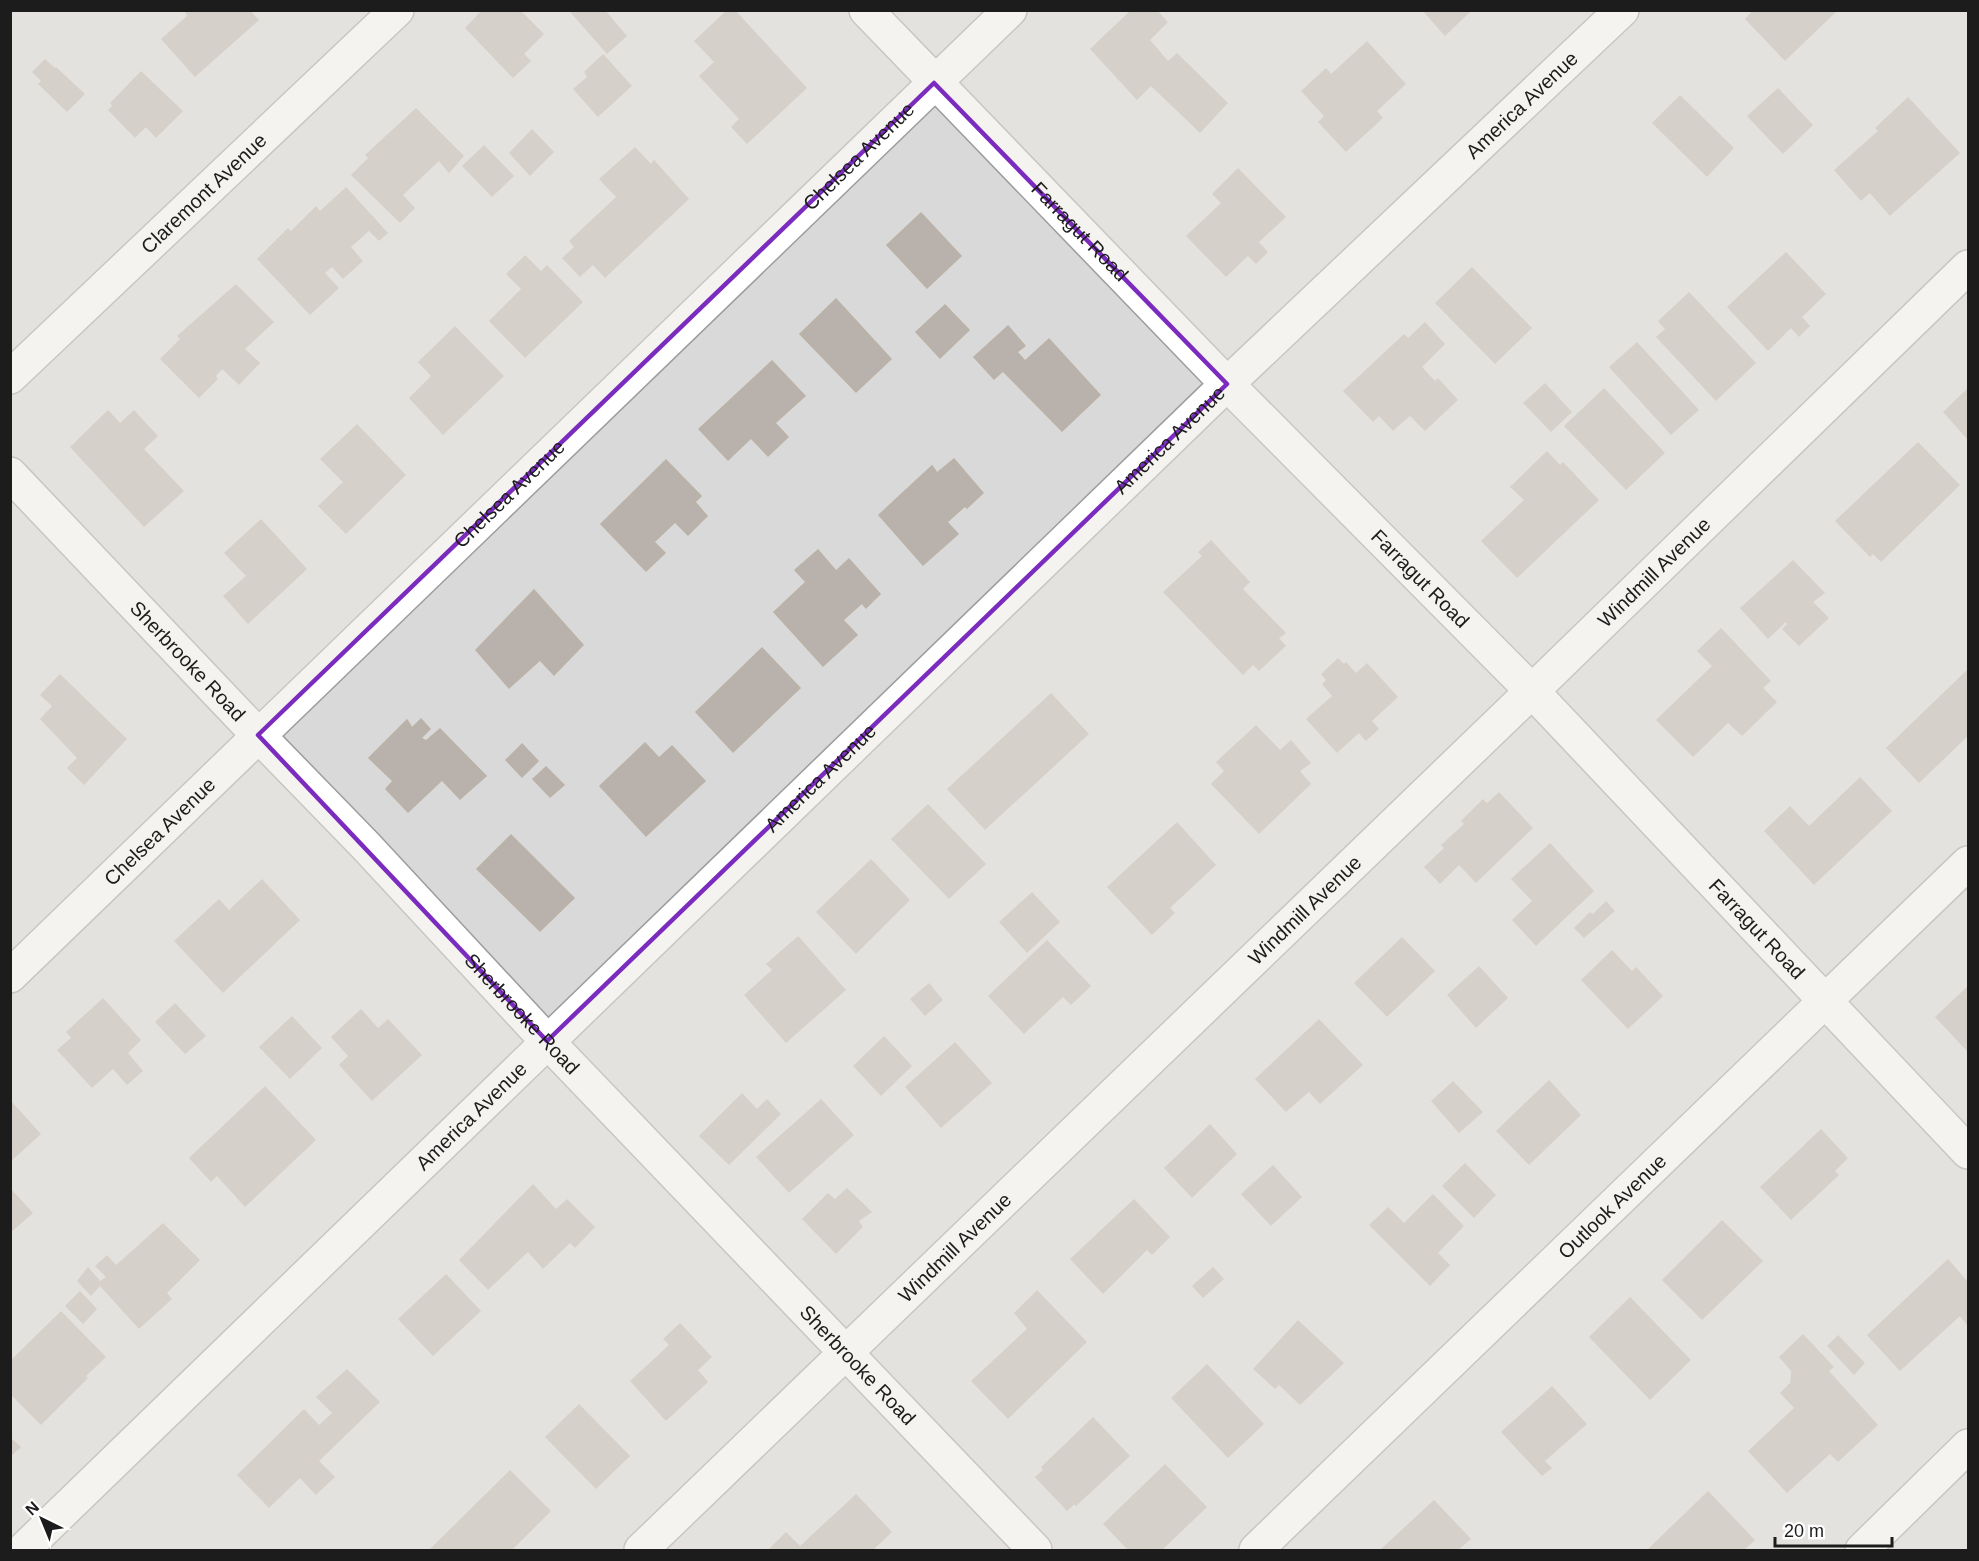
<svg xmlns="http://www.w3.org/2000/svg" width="1979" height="1561" font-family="Helvetica,sans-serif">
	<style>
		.residential { fill: #dad9d9 }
		.building { fill: #b9b2ac; stroke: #bbb2a7; stroke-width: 1.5 }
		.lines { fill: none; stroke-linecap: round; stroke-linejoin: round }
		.street-casing { stroke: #9d9d9d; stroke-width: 36 }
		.street { stroke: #fff; stroke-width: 33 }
		.marked { fill: none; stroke: #7b2cbf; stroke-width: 4.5; stroke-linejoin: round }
		.labels { text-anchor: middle; stroke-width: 6; stroke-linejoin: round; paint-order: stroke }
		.street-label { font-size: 20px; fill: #1c1c1c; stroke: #fff }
	</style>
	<rect width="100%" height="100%" fill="#eceae3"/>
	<rect class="residential" x="11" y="11" width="1957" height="1539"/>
	<g class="building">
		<path d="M249 10 258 20 195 76 162 39 188 16 185 10Z"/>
		<path d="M483 10H519L543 34 523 54 530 61 513 77 466 28Z"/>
		<path d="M572 10H604L626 36 607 53 571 12Z"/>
		<path d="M728 10H734L806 88 747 143 732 127 740 119 700 76 715 62 695 41Z"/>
		<path d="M1132 10H1156L1167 22 1149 40 1168 62 1177 54 1227 103 1200 132 1151 85 1137 99 1091 49Z"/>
		<path d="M1423 10H1471L1445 35Z"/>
		<path d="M1754 10H1837L1785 60 1746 19Z"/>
		<path d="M1367 42 1405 84 1376 111 1382 118 1346 151 1319 122 1325 116 1302 91 1326 69 1331 75Z"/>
		<path d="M603 55 631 86 598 116 574 89 588 77 585 72Z"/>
		<path d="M45 60 55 69 56 68 84 94 67 111 39 84 42 81 33 72Z"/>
		<path d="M141 72 182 111 156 137 146 126 135 137 109 110 113 106 111 103Z"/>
		<path d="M1778 89 1812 125 1783 153 1748 116Z"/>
		<path d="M1680 96 1733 148 1707 176 1653 123Z"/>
		<path d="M1908 98 1959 153 1890 215 1870 192 1861 200 1835 170 1879 131 1876 128Z"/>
		<path d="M416 109 463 156 449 172 439 160 402 195 414 208 400 222 352 175 369 158 366 155Z"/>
		<path d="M532 130 553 152 530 175 510 153Z"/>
		<path d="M484 146 513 176 492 196 463 166Z"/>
		<path d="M635 148 651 165 654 161 688 199 605 277 593 264 580 276 563 258 575 247 570 241 617 197 600 179Z"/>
		<path d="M1238 169 1285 217 1258 242 1267 252 1256 263 1248 255 1226 276 1187 236 1222 203 1213 194Z"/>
		<path d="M346 188 387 233 379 240 369 230 350 247 362 261 343 278 332 266 324 273 338 288 310 314 258 259 288 229 291 232 316 207 320 212Z"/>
		<path d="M921 213 961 256 927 288 887 245Z"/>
		<path d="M1786 253 1825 294 1801 317 1809 326 1799 336 1791 327 1768 350 1728 307Z"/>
		<path d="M525 256 541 272 547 266 582 302 525 357 490 321 522 289 507 274Z"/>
		<path d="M1472 268 1531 328 1495 363 1436 303Z"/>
		<path d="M236 285 273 322 244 349 259 363 239 384 222 368 215 376 217 379 199 397 161 359 181 339 178 336Z"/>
		<path d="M1689 293 1755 363 1716 400 1657 337 1666 329 1659 321Z"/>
		<path d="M836 299 891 359 856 392 800 334Z"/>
		<path d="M945 305 969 330 940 358 916 332Z"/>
		<path d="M1425 323 1444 344 1421 367 1435 382 1438 379 1457 400 1425 430 1410 415 1393 430 1379 415 1373 421 1344 391 1404 335 1408 339Z"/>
		<path d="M1008 326 1025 346 1017 352 1025 361 1049 339 1100 395 1062 431 1003 371 994 379 974 357Z"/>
		<path d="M455 327 503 376 443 434 410 398 432 376 419 362Z"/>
		<path d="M1637 343 1698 410 1671 434 1610 367Z"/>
		<path d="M772 361 805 396 775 423 788 437 768 456 751 438 728 460 699 429Z"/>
		<path d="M1545 384 1571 412 1551 431 1524 403Z"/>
		<path d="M1604 389 1664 453 1626 489 1565 426Z"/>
		<path d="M1968 389V439L1944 412Z"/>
		<path d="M108 411 120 424 134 411 157 436 143 449 183 491 144 526 71 447Z"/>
		<path d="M357 425 405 475 346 533 319 506 344 482 321 459Z"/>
		<path d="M1918 443 1959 485 1881 561 1873 553 1870 556 1836 521Z"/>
		<path d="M1547 452 1560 466 1563 463 1598 500 1517 577 1482 541 1525 500 1511 487Z"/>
		<path d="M954 459 983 493 967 508 965 506 947 522 958 534 923 565 879 515 932 466 937 473Z"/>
		<path d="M666 460 701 496 695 502 707 516 688 535 675 522 654 542 665 553 646 571 601 524Z"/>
		<path d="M261 520 306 569 248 623 224 596 247 576 225 553Z"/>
		<path d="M1211 541 1249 582 1242 589 1285 633 1278 638 1285 646 1259 670 1253 664 1243 674 1164 592 1203 556 1199 552Z"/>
		<path d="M818 550 836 571 849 559 880 594 866 608 862 603 843 620 857 635 823 666 774 612 806 582 795 570Z"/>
		<path d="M1793 561 1824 593 1812 602 1828 618 1799 645 1783 629 1788 624 1786 621 1768 638 1741 608Z"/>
		<path d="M534 590 583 645 554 675 540 660 509 688 476 650Z"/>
		<path d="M1721 629 1770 681 1762 688 1776 702 1742 735 1728 722 1693 756 1657 720 1713 666 1698 651Z"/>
		<path d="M762 648 800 688 733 752 696 712Z"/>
		<path d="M1338 659 1344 665 1346 663 1356 674 1367 664 1397 697 1371 721 1378 729 1366 740 1359 732 1337 752 1307 719 1333 696 1323 684 1327 680 1322 674Z"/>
		<path d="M1967 671 1968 673V735L1919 782 1887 748Z"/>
		<path d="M60 675 126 739 84 784 68 768 78 758 41 719 53 706 41 695Z"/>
		<path d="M1051 694 1088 734 985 829 948 789Z"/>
		<path d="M421 719 430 729 421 738 426 741 440 729 486 776 460 799 442 780 408 812 386 789 393 781 369 758 407 720 412 728Z"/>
		<path d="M1256 726 1280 751 1291 741 1310 763 1299 771 1310 784 1259 833 1212 784 1225 771 1217 762Z"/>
		<path d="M645 743 659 758 672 746 705 781 646 836 600 786Z"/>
		<path d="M522 744 538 761 522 777 506 760Z"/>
		<path d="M546 767 564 785 550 797 533 779Z"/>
		<path d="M1860 778 1891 811 1814 884 1765 831 1790 807 1809 827Z"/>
		<path d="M1499 793 1532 828 1476 882 1459 864 1440 883 1425 867 1445 848 1442 845 1465 824 1462 821 1483 800 1487 804Z"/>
		<path d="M928 805 985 864 949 898 892 839Z"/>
		<path d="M1177 823 1215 865 1169 908 1174 913 1152 934 1108 887Z"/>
		<path d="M511 835 574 898 540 931 477 869Z"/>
		<path d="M1550 844 1593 891 1536 945 1513 920 1533 901 1512 879Z"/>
		<path d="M871 860 909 900 856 953 817 912Z"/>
		<path d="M262 880 299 920 223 992 175 941 219 900 229 911Z"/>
		<path d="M1032 893 1059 922 1027 952 1000 922Z"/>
		<path d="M1606 902 1614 911 1584 937 1575 928 1590 913 1593 915Z"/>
		<path d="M798 937 845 990 786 1042 745 995 773 970 767 964Z"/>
		<path d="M1402 938 1434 971 1387 1016 1355 983Z"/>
		<path d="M1047 941 1090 986 1071 1004 1063 996 1024 1033 989 996Z"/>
		<path d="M1612 951 1632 972 1636 968 1662 996 1628 1028 1582 980Z"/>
		<path d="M1479 967 1507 998 1476 1027 1448 995Z"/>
		<path d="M929 984 942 1000 925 1015 911 999Z"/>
		<path d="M1968 987V1051L1936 1017Z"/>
		<path d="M103 999 140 1040 127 1053 142 1071 127 1084 113 1068 92 1087 58 1050 72 1038 67 1032Z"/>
		<path d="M175 1004 205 1036 185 1053 156 1022Z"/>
		<path d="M361 1010 378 1029 388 1020 421 1055 372 1100 340 1065 349 1056 332 1037Z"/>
		<path d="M292 1017 321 1048 290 1078 260 1047Z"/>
		<path d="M1319 1020 1362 1065 1320 1103 1309 1091 1286 1111 1256 1079Z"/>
		<path d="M884 1037 911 1066 881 1095 854 1066Z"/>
		<path d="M955 1043 991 1083 941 1127 906 1087Z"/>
		<path d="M1549 1081 1580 1115 1529 1164 1497 1131Z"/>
		<path d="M1453 1082 1482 1112 1459 1132 1432 1101Z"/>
		<path d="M265 1087 315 1140 245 1206 217 1175 211 1181 190 1158Z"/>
		<path d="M742 1094 757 1110 767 1100 780 1114 729 1164 700 1136Z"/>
		<path d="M821 1100 853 1135 789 1192 757 1157Z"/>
		<path d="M10 1101 40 1134 10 1161Z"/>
		<path d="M1210 1125 1236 1154 1192 1197 1165 1168Z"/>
		<path d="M1821 1130 1847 1158 1834 1171 1838 1175 1791 1219 1761 1187Z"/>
		<path d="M1465 1164 1495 1195 1474 1217 1443 1186Z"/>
		<path d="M1273 1166 1301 1197 1271 1225 1242 1194Z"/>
		<path d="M533 1185 556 1210 567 1200 594 1227 575 1247 570 1242 543 1268 528 1251 488 1289 460 1260Z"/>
		<path d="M10 1189 32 1213 10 1232Z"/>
		<path d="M847 1189 871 1212 858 1221 862 1227 836 1253 803 1219 828 1194 835 1200Z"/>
		<path d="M1433 1195 1463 1226 1437 1253 1449 1265 1430 1285 1370 1225 1388 1208 1404 1224Z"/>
		<path d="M1134 1200 1169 1237 1152 1254 1147 1249 1103 1293 1071 1259Z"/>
		<path d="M1722 1221 1762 1261 1702 1319 1663 1280Z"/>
		<path d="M163 1224 199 1260 166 1293 171 1299 139 1328 100 1285 91 1295 78 1281 88 1268 100 1282 107 1277 96 1266 107 1256 116 1266Z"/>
		<path d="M1948 1260 1968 1283V1325L1960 1315 1900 1370 1868 1335Z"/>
		<path d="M1213 1268 1223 1279 1203 1297 1193 1286Z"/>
		<path d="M446 1275 480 1311 433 1355 399 1319Z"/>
		<path d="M1037 1291 1086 1342 1008 1418 972 1381 1028 1329 1015 1313Z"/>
		<path d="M80 1292 96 1309 83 1323 66 1306Z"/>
		<path d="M1630 1298 1690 1360 1650 1399 1590 1337Z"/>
		<path d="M61 1312 105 1357 85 1376 87 1378 41 1424 10 1393V1362Z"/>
		<path d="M1298 1321 1343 1363 1300 1404 1279 1384 1275 1388 1254 1369Z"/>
		<path d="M680 1324 711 1357 697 1370 707 1382 666 1420 631 1381 670 1345 664 1339Z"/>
		<path d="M1803 1335 1833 1367 1828 1371 1877 1425 1838 1461 1830 1453 1787 1492 1749 1451 1795 1408 1781 1393 1791 1383 1792 1371 1780 1357Z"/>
		<path d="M1838 1336 1864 1363 1854 1374 1828 1346Z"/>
		<path d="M1207 1365 1263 1424 1228 1457 1172 1398Z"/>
		<path d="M347 1370 379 1402 318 1461 334 1477 316 1494 300 1477 269 1507 238 1475 304 1410 319 1426 333 1413 317 1397Z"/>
		<path d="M1552 1387 1586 1424 1544 1461 1551 1468 1542 1475 1502 1432Z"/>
		<path d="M579 1405 629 1456 596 1488 546 1437Z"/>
		<path d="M1093 1418 1129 1456 1076 1505 1075 1503 1067 1510 1036 1477 1044 1470 1042 1467Z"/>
		<path d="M10 1438 20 1447 10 1456Z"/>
		<path d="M1165 1465 1206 1507 1161 1550H1129L1104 1524Z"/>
		<path d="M510 1471 550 1511 511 1550H430Z"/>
		<path d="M1708 1492 1754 1540 1743 1550H1648Z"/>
		<path d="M856 1495 891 1532 872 1550H769L786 1533 800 1547Z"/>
		<path d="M1434 1501 1470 1539 1457 1550H1381Z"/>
	</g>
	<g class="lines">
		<defs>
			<g id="street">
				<path id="s1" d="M866 10 1227 384 1532 691 1968 1152"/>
				<path id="s2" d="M10 377 397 10"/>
				<path id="s3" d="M10 474 258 735 365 845 547 1041 1035 1550"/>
				<path id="s4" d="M10 976 1010 10"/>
				<path id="s5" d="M23 1550 1227 384 1622 10"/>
				<path id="s6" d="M641 1550 1532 691 1968 267"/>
				<path id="s7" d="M1256 1550 1968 863"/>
				<path d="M1862 1550 1968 1446"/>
			</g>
		</defs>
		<use href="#street" class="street-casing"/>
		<use href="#street" class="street"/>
	</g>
	<path d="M0 0H1979V1561H0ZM934 83 1227 384 547 1041 258 735Z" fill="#eceae3" fill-opacity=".55" fill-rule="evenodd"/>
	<path class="marked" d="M934 83 1227 384 547 1041 258 735Z"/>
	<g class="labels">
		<g class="street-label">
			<text dy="7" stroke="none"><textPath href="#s5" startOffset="2082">America Avenue</textPath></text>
			<text dy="7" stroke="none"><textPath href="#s4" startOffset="1180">Chelsea Avenue</textPath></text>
			<text dy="7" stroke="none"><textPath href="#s2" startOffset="267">Claremont Avenue</textPath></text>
			<text dy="7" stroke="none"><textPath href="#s1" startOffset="308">Farragut Road</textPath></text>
			<text dy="7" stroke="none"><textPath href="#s5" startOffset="1596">America Avenue</textPath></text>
			<text dy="7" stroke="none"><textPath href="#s4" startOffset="694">Chelsea Avenue</textPath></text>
			<text dy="7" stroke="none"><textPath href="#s6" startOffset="1408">Windmill Avenue</textPath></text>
			<text dy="7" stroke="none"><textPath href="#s1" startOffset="794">Farragut Road</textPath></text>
			<text dy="7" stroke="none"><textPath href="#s3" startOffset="258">Sherbrooke Road</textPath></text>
			<text dy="7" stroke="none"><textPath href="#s5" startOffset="1110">America Avenue</textPath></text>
			<text dy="7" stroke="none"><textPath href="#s4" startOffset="208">Chelsea Avenue</textPath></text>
			<text dy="7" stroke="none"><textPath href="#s6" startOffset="922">Windmill Avenue</textPath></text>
			<text dy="7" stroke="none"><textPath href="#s1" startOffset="1280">Farragut Road</textPath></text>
			<text dy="7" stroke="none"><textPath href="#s3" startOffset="744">Sherbrooke Road</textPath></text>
			<text dy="7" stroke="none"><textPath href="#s5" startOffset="624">America Avenue</textPath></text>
			<text dy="7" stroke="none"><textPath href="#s7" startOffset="495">Outlook Avenue</textPath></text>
			<text dy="7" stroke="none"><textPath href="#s6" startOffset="436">Windmill Avenue</textPath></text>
			<text dy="7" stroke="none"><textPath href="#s3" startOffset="1230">Sherbrooke Road</textPath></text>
		</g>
	</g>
	<rect width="1979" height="1561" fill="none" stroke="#1c1c1c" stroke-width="24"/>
	<g transform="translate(42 1519) rotate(317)" stroke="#ffffff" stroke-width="4.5" paint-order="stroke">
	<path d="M0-4.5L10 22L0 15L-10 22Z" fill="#1c1c1c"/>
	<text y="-9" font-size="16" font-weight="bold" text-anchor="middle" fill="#1c1c1c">N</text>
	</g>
	<path d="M1775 1537v9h117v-9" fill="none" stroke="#1c1c1c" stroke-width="3"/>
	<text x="1784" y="1537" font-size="18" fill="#1c1c1c" stroke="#ffffff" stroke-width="4.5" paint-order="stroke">20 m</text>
</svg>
